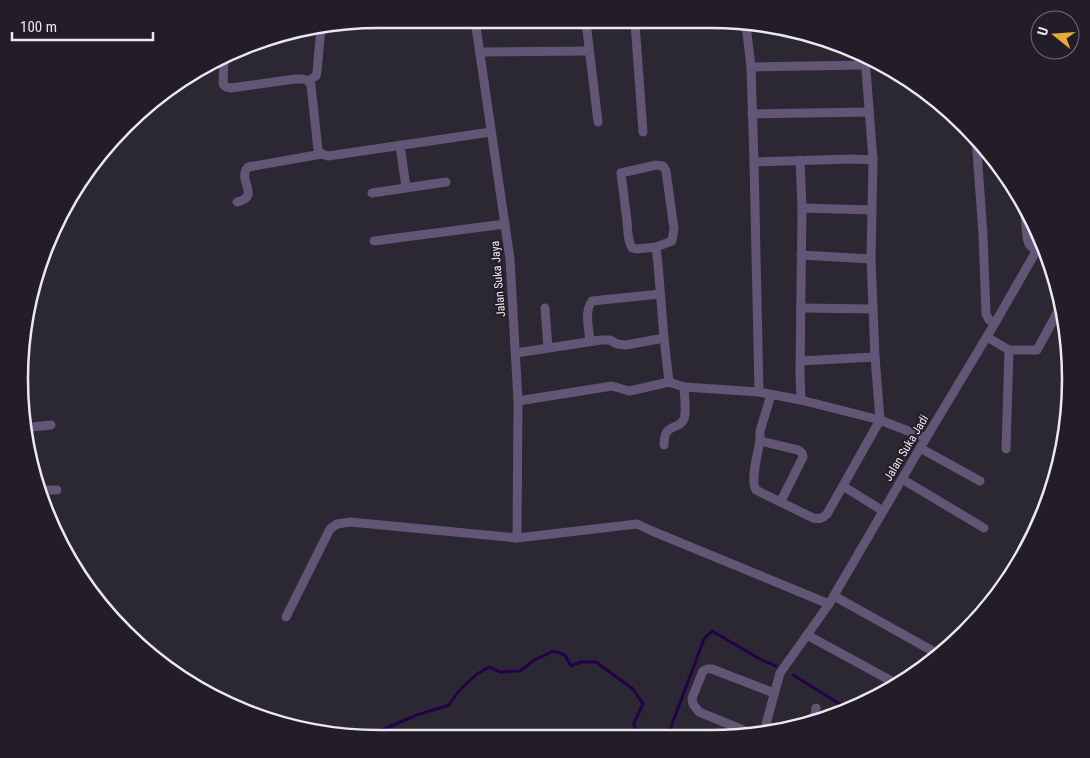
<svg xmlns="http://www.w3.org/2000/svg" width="1090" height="758" font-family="'Roboto Condensed',sans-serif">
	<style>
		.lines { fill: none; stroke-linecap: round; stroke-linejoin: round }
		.stream { stroke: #260046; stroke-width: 3 }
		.minor { stroke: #625575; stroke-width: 9 }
		.labels { text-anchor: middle; stroke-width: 4; stroke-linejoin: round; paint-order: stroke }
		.street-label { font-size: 12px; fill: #ebe8f0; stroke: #221d29 }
		.rim { fill: none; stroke: #ebe8f0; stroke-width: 2.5 }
	</style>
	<rect width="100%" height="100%" fill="#2b2733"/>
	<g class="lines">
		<g class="stream">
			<path d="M793 675 848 709"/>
			<path d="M658 737 669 732 704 639 712 631 758 658 776 666"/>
			<path d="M364 738 367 736 417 715 449 705 458 692 465 685 477 674 489 667 500 672 520 671 536 659 554 651 565 655 571 666 582 662H596L633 689 643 704 634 723 636 735 645 737"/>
		</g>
		<g class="minor">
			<path d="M475 20 510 259 518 401 517 538"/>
			<path d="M586 22 598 122"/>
			<path d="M635 23 643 132"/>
			<path d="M746 25 751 67 754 162 759 392"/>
			<path d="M480 52 588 51"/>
			<path d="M224 59 223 84 226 87 231 88 295 79C303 79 307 78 311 85L318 150 322 154 328 156 491 132"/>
			<path d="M751 67 865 65"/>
			<path d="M308 81 316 76 317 72 321 26"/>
			<path d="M752 114 869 112"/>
			<path d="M976 137 983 235 986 314 989 320 995 323"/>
			<path d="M400 145 406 187"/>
			<path d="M800 160 802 208 800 375 801 400"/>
			<path d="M754 162 852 159 873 160 865 57"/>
			<path d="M372 193 446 182"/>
			<path d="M237 202C262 196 236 180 248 167L322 154"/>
			<path d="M1024 202 1027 238 1029 244 1036 251"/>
			<path d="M802 208 871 210"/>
			<path d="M374 241 505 224"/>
			<path d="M656 247 672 241 674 229 666 171 663 166 656 165 621 173C623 189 625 205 627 221 628 231 627 239 632 248L636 249 656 247 658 264 664 338 669 382 684 387 759 392 801 400 880 420 926 438"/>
			<path d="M801 255 871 259"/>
			<path d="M545 308 548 348"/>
			<path d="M801 308 873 309"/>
			<path d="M987 337 1009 350H1037L1062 304"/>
			<path d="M590 341C589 329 584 311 592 301L660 294"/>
			<path d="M516 353 601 340H610L617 344 626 345 664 338"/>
			<path d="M800 361 875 357"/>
			<path d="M771 395 760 431V441L798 450 802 453 803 457 781 501"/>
			<path d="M518 401 612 386 629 391 634 390 669 382"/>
			<path d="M22 428 51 425"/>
			<path d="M760 441C758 452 750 480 756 490L813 518C819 519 822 519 827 514L880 420 875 357 871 259 873 160"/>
			<path d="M664 445C664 421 678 432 684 419 687 412 684 395 684 387"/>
			<path d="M920 448 980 481"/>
			<path d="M1006 449 1009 350"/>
			<path d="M902 479 984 528"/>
			<path d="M843 486 883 511"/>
			<path d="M41 490H57"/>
			<path d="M834 596 940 655"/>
			<path d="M286 617 330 529 337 524 350 522 517 538 637 524 652 531 829 604"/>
			<path d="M807 635 897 684"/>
			<path d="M814 719 816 708"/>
			<path d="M763 735 780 673 829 604 920 448 995 323 1042 241"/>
			<path d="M758 736 699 712 693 704 692 698 703 671 707 669H712L774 693"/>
		</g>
	</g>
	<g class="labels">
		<g class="street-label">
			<text transform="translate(498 279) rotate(-95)" y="4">Jalan Suka Jaya</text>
			<text transform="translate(906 448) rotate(-59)" y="4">Jalan Suka Jadi</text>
		</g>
	</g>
	<path d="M0 0H1090V758H0ZM379 28H711A351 351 0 0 1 1062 379V379A351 351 0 0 1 711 730H379A351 351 0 0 1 28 379V379A351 351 0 0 1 379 28Z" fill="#221d29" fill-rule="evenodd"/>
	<path class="rim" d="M379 28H711A351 351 0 0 1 1062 379V379A351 351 0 0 1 711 730H379A351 351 0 0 1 28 379V379A351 351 0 0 1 379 28Z"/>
	<g transform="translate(1055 35) rotate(287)"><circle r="24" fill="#221d29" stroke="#726e79"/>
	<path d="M0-4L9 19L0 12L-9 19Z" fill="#e5ad35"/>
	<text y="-8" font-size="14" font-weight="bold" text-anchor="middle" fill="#ebe8f0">U</text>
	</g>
	<path d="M12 32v8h141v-8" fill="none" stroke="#ebe8f0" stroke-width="2.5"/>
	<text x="20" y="32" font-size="15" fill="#ebe8f0" stroke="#221d29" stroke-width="4" paint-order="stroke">100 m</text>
</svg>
